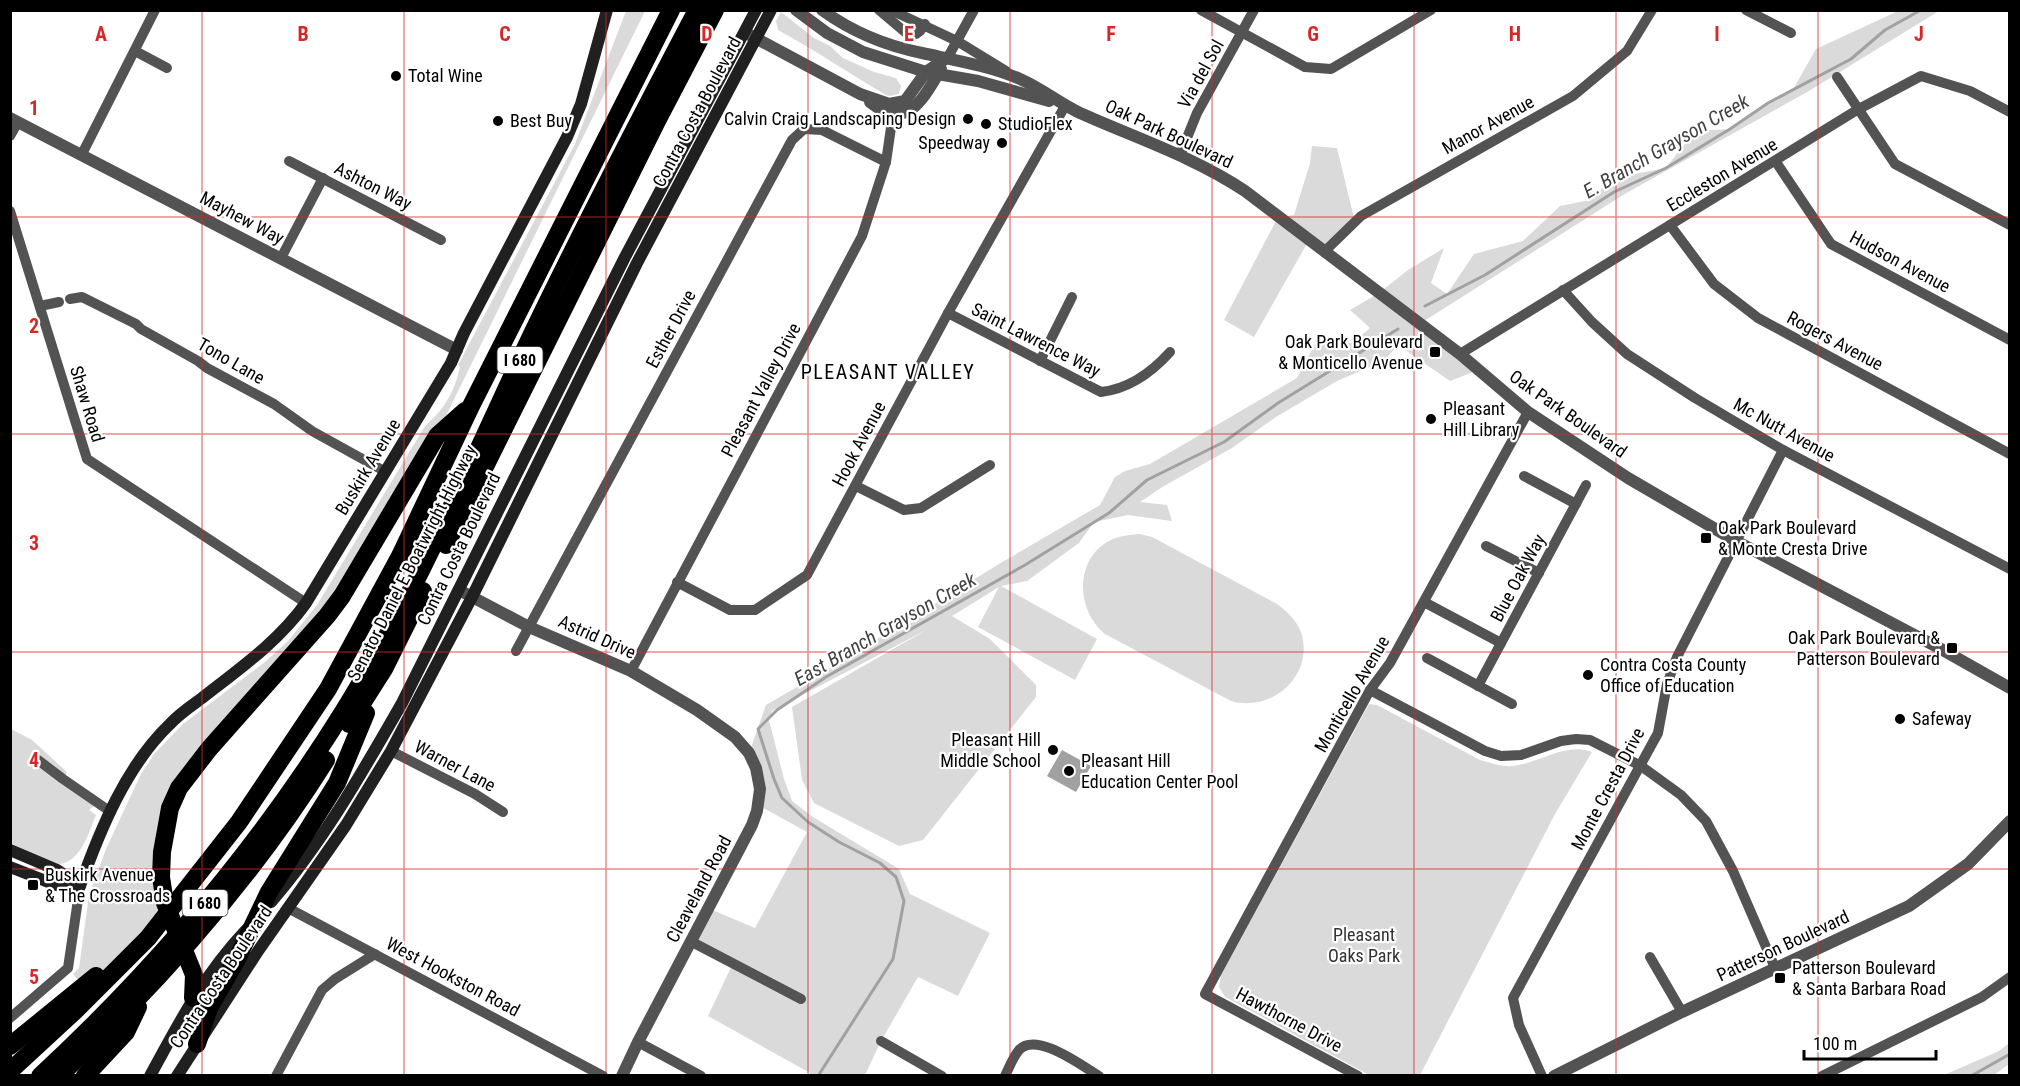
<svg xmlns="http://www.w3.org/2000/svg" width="2020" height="1086" font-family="'Roboto Condensed',sans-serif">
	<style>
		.green { fill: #dadada }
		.water { fill: #a1a1a1 }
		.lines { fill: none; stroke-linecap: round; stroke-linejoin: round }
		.stream { stroke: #a1a1a1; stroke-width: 3 }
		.minor { stroke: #535353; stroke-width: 10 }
		.tertiary { stroke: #535353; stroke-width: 12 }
		.secondary { stroke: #202020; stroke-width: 12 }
		.motorway { stroke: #000; stroke-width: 18 }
		.grid { fill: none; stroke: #d62828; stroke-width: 1.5; stroke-opacity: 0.55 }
		.poi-dot { fill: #000; stroke: #fff; stroke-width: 2 }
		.labels { text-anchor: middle; stroke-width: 4.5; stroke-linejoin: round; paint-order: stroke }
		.shield { fill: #fff; stroke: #4c4c4c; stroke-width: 1.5 }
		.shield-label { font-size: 16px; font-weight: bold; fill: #000 }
		.street-label { font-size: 18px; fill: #000; stroke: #fff }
		.poi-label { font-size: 18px; fill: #000; stroke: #fff; text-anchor: start }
		.park-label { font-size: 18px; fill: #313131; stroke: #fff }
		.water-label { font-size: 20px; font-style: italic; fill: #424242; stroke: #fff }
		.neighbourhood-label { font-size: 20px; letter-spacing: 1.5px; fill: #000; stroke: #fff }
		.grid-label { font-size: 20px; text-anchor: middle; font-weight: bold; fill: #d62828; stroke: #fff; stroke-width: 4.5; stroke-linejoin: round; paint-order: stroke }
	</style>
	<rect width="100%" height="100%" fill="#fff"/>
	<g class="green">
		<path d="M626 11H645L439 430 342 596 170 808 165 903 148 938 83 986 73 974 79 968 89 895 106 849 141 774 154 754 183 724 265 662 288 641 317 605 425 426C444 410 455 391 460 367L458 365 575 144Z"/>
		<path d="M1898 11H1939L1809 91 1623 195 1421 323 1478 370 1450 381 1398 345 1384 361 1337 381 1276 417 1232 448 1164 486 1140 502 1167 505 1172 521 1128 515 1094 522 1079 543 1027 581 1001 586 1097 639 1075 680 978 627 999 587 952 616 990 639 1036 685V697L923 840 899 846 814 803 802 780 792 707 928 629 772 711 769 720 784 779 792 801 813 817 899 869 910 894 990 933 958 996 918 977 881 1041 865 1075H809L810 1073 708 1016 733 963 692 942 710 909 755 928 807 832 758 805 749 753 766 705 835 665 999 564 1100 505 1115 477 1125 471 1150 464 1297 378 1315 344 1352 343 1370 328 1350 310 1379 293 1408 270 1444 248 1431 283 1447 294 1474 254 1523 241 1560 206 1590 200 1613 178 1666 168 1694 131 1730 129 1768 103 1792 91 1816 49Z"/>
		<path d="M781 12 814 38 830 46 843 58 874 72 896 78 901 86 899 94 890 96 886 95C850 74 815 50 778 30L776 21Z"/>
		<path d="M1312 146 1337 148 1355 222 1325 251 1309 240 1254 337 1224 320 1278 217 1294 215 1310 163Z"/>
		<path d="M1140 534 1152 537 1277 604C1287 611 1296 620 1301 632 1315 675 1272 713 1231 701L1105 634C1075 610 1074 556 1113 539 1122 535 1131 535 1140 534Z"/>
		<path d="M1369 704 1377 705 1480 760C1491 763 1502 767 1513 766 1540 763 1566 742 1592 752L1555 814 1420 1075H1369L1231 1000 1225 997 1219 987 1221 975Z"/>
		<path d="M11 729 32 740 67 772 63 779 98 803 89 810 96 815C89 832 80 866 55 864 46 863 20 848 11 843Z"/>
		<path d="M2009 1043V1064L1994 1075H1944L1999 1051Z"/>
	</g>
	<path class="water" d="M1062 750 1091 766 1076 792 1047 776Z"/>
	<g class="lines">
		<g class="stream">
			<path d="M1425 306 1485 275 1614 192 1666 168 1730 129 1768 103 1851 59 1885 30 1921 10"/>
			<path d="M818 1076 893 959 904 901 896 877 880 863 839 842 808 822 782 798 774 779 758 729 777 710 826 677 1025 565 1109 513 1147 480 1224 442 1278 403 1398 329"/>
			<path d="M1971 1076 2010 1054"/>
		</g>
		<g class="minor">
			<path d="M879 10 905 32 916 34 920 31 925 24"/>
			<path d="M891 10 957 41 1006 71"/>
			<path d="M1201 10 1305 67 1331 69 1431 10"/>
			<path d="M1746 10 1791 33"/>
			<path d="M135 51 167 68"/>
			<path d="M948 57 974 10"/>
			<path d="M1837 77 1895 164 2010 225"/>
			<path d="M10 136 18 122"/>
			<path d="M82 154 155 10"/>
			<path d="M1180 155 1197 113 1254 10"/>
			<path d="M289 161 441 240"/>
			<path d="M1776 162 1831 244 2010 340"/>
			<path d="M10 211 87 459 306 603"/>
			<path d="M1670 225 1714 284 1758 318 2010 454"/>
			<path d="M1325 251 1361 216 1573 96 1627 51 1652 10"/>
			<path d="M281 258 323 178"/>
			<path d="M1563 290 1592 322 1627 354 1695 398 1783 450 2010 569"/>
			<path d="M70 299 82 297 136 324 141 329 198 361 207 368 274 404 312 431 386 472"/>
			<path d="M40 306 59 302"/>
			<path d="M948 313 1101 392C1128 389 1152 372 1170 352"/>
			<path d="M1460 354 1857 110 1921 76 1970 91 2010 112"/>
			<path d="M1040 361 1072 297"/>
			<path d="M1524 476 1576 504"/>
			<path d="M856 486 904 510 921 508 990 465"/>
			<path d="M1486 546 1539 573"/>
			<path d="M677 582 730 610H755L807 575 948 313 1065 106"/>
			<path d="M1424 602 1501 643"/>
			<path d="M516 651 792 140 804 129 822 130 886 162"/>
			<path d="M1427 658 1512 704"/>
			<path d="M631 671 862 236 886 162 893 114"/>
			<path d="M1478 686 1586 485"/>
			<path d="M1370 690 1485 751 1501 756 1521 755 1561 741 1576 739 1590 740 1641 766 1681 795 1706 821 1733 871 1776 970"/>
			<path d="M391 751 475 794 503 812"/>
			<path d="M38 760 63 779 111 812"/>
			<path d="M288 908 603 1076"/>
			<path d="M692 942 801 999"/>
			<path d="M1650 957 1682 1012"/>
			<path d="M10 1018 68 968 80 886"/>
			<path d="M881 1041 942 1076"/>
			<path d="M638 1042 701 1076"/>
			<path d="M276 1076 322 990 335 979 375 954"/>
			<path d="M1005 1076C1009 1068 1013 1057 1019 1050 1036 1031 1082 1066 1099 1076"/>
			<path d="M1358 1076 1205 994 1370 690 1390 663 1528 412"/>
			<path d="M1542 1076 1519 1025 1513 998 1658 733 1667 684 1677 657 1783 450"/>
			<path d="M1822 1076 1982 997 2010 977"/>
		</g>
		<g class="tertiary">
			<path d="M796 10 827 33 863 52 926 72 978 81 1049 101"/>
			<path d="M822 10C851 31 887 46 922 53 954 60 990 66 1020 79 1041 88 1059 103 1080 113 1136 138 1194 157 1245 191L1460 354 1528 412 1628 478 1736 541 1941 649 2010 688"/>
			<path d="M748 34 860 94 889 104 905 101 926 72 948 57"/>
			<path d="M870 102C907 132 923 99 941 69"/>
			<path d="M10 118 457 350"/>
			<path d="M459 590 529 627 631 671 697 710 735 737 749 753 756 768 760 789 757 811 752 825 638 1042 622 1076"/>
			<path d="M1554 1076 1682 1012 1909 906 1968 864 2010 821"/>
		</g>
		<g class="secondary">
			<path d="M10 850 57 870 80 886"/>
			<path d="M10 867 56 885 78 886"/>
			<path d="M80 886C100 830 126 766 170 724 179 714 191 706 202 698 239 669 278 642 306 603L451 363 464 333 567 137 581 104 607 10"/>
			<path d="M271 902C323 842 363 771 402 703L625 257 756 10"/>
			<path d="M150 1076C180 1021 203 976 246 930"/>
			<path d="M177 1076 258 951 346 825 391 751 472 597 637 263 771 10"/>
		</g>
		<g class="motorway">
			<path d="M446 545 657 121 715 10"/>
			<path d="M349 724 384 669 423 591"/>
			<path d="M193 998 194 975 165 903 161 877 162 852 170 808 179 788 209 749 327 616 342 596 437 436 465 411"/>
			<path d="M197 1044 209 1008 236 961 269 892 337 783 366 713"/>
			<path d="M10 1046 96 976"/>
			<path d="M10 1071 75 1011 148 938 239 822 328 689 400 556 471 406 671 10"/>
			<path d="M40 1076C157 968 259 847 343 712 413 599 466 475 522 355 577 239 637 124 697 10"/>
			<path d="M59 1076C161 981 252 878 326 760"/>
			<path d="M85 1076 126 1032 138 1007"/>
		</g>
	</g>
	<path class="grid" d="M202 10V1076M404 10V1076M606 10V1076M808 10V1076M1010 10V1076M1212 10V1076M1414 10V1076M1616 10V1076M1818 10V1076M10 217H2010M10 434H2010M10 652H2010M10 869H2010"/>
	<g class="poi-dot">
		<circle cx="396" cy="76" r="6"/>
		<circle cx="968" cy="119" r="6"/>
		<circle cx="498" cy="121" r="6"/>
		<circle cx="986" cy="124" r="6"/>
		<circle cx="1002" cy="143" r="6"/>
		<rect x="1429" y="346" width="12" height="12" rx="3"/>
		<circle cx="1431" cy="419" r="6"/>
		<rect x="1700" y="532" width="12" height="12" rx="3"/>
		<rect x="1946" y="642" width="12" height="12" rx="3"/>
		<circle cx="1588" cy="675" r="6"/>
		<circle cx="1900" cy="719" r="6"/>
		<circle cx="1053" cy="750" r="6"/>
		<circle cx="1069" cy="771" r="6"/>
		<rect x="27" y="879" width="12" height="12" rx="3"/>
		<rect x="1774" y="972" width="12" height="12" rx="3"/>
	</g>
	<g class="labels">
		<g class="shield">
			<rect x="497.5" y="347" width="45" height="26" rx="4.5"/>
			<rect x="182.5" y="890" width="45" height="26" rx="4.5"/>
		</g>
		<g class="shield-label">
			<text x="520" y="366">I 680</text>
			<text x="205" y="909">I 680</text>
		</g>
		<g class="street-label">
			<text transform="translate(1201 74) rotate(-61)" y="6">Via del Sol</text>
			<text transform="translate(697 112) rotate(-62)" y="6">Contra Costa Boulevard</text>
			<text transform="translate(1488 125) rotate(-29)" y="6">Manor Avenue</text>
			<text transform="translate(1169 134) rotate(25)" y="6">Oak Park Boulevard</text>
			<text transform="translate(1722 175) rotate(-31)" y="6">Eccleston Avenue</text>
			<text transform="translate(373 186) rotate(27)" y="6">Ashton Way</text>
			<text transform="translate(242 218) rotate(28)" y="6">Mayhew Way</text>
			<text transform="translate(1900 262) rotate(28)" y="6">Hudson Avenue</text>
			<text transform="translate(671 329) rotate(-62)" y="6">Esther Drive</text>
			<text transform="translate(1036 340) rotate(27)" y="6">Saint Lawrence Way</text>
			<text transform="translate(1835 341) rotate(28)" y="6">Rogers Avenue</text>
			<text transform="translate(231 361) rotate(30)" y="6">Tono Lane</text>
			<text transform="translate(761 390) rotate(-62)" y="6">Pleasant Valley Drive</text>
			<text transform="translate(87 404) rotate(73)" y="6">Shaw Road</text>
			<text transform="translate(1568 414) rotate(35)" y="6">Oak Park Boulevard</text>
			<text transform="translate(1784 430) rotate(29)" y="6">Mc Nutt Avenue</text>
			<text transform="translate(859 444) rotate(-62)" y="6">Hook Avenue</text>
			<text transform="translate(368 467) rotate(-59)" y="6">Buskirk Avenue</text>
			<text transform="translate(459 549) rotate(-64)" y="6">Contra Costa Boulevard</text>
			<text transform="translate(412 563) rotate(-63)" y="6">Senator Daniel E Boatwright Highway</text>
			<text transform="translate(1518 578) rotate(-62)" y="6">Blue Oak Way</text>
			<text transform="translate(597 637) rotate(24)" y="6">Astrid Drive</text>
			<text transform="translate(1352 694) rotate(-60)" y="6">Monticello Avenue</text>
			<text transform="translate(455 766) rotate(28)" y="6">Warner Lane</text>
			<text transform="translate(1608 789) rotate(-62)" y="6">Monte Cresta Drive</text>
			<text transform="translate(699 889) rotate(-62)" y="6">Cleaveland Road</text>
			<text transform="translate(1783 946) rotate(-25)" y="6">Patterson Boulevard</text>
			<text transform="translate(221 977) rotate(-56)" y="6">Contra Costa Boulevard</text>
			<text transform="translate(453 977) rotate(28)" y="6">West Hookston Road</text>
			<text transform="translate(1289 1020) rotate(28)" y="6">Hawthorne Drive</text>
		</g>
		<g class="poi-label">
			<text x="408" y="82">Total Wine</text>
			<text x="956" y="125" text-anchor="end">Calvin Craig Landscaping Design</text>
			<text x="510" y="127">Best Buy</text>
			<text x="998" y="130">StudioFlex</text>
			<text x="990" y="149" text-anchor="end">Speedway</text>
			<text x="1423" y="348" text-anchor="end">Oak Park Boulevard<tspan x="1423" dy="21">&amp; Monticello Avenue</tspan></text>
			<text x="1443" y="415">Pleasant<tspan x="1443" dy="21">Hill Library</tspan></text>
			<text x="1718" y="534">Oak Park Boulevard<tspan x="1718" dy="21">&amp; Monte Cresta Drive</tspan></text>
			<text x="1940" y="644" text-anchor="end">Oak Park Boulevard &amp;<tspan x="1940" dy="21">Patterson Boulevard</tspan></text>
			<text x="1600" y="671">Contra Costa County<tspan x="1600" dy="21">Office of Education</tspan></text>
			<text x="1912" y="725">Safeway</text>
			<text x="1041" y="746" text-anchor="end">Pleasant Hill<tspan x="1041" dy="21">Middle School</tspan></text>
			<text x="1081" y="767">Pleasant Hill<tspan x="1081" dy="21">Education Center Pool</tspan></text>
			<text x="45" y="881">Buskirk Avenue<tspan x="45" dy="21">&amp; The Crossroads</tspan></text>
			<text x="1792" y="974">Patterson Boulevard<tspan x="1792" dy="21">&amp; Santa Barbara Road</tspan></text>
		</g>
		<g class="park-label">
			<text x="1364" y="941">Pleasant<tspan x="1364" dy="21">Oaks Park</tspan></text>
		</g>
		<g class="water-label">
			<text transform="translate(1666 146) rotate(-30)" y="7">E. Branch Grayson Creek</text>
			<text transform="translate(885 629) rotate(-30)" y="7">East Branch Grayson Creek</text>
		</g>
		<g class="neighbourhood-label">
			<text x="888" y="379">PLEASANT VALLEY</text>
		</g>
	</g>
	<g class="grid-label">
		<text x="101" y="41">A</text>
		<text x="303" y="41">B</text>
		<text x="505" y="41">C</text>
		<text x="707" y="41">D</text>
		<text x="909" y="41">E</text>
		<text x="1111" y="41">F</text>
		<text x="1313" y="41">G</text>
		<text x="1515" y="41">H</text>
		<text x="1717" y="41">I</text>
		<text x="1919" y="41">J</text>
		<text x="34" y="115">1</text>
		<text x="34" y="333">2</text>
		<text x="34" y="550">3</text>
		<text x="34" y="767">4</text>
		<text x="34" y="984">5</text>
	</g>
	<rect width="2020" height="1086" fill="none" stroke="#000000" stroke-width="24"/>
	<path d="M1804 1050v9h132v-9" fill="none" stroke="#000000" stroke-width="3"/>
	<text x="1813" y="1050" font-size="18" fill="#000000" stroke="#ffffff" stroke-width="4.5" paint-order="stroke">100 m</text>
</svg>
